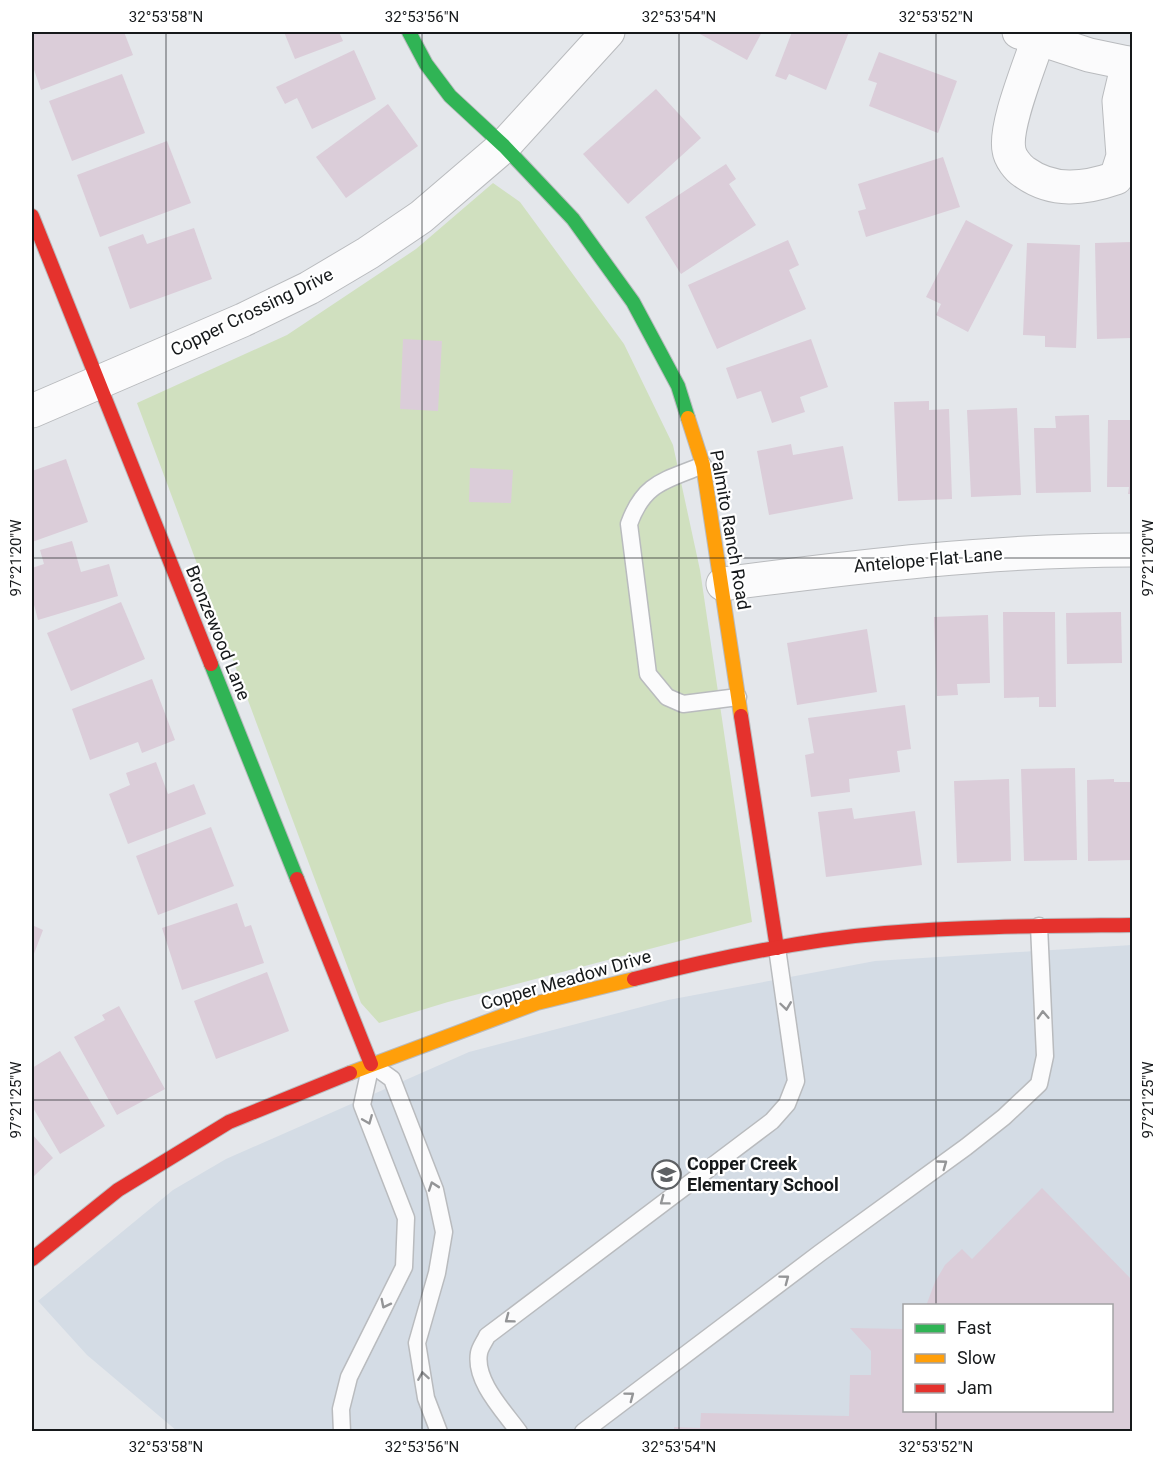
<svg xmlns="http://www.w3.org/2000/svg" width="1164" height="1463" font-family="Roboto,sans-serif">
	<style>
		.built { fill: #d4dce5; fill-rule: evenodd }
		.green { fill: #d0e0bf }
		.building { fill: #dbcdd9 }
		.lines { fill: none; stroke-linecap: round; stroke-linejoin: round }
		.lane-casing { stroke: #b9bbbe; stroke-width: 19 }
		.street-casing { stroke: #b9bbbe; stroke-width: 35 }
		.fast-casing { stroke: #b9bbbe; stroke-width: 16 }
		.slow-casing { stroke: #b9bbbe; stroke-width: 16 }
		.jam-casing { stroke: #b9bbbe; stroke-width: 16 }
		.lane { stroke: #fbfbfc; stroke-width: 16 }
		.street { stroke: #fbfbfc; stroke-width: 33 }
		.fast { stroke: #30b455; stroke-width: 14 }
		.slow { stroke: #ff9f0a; stroke-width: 14 }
		.jam { stroke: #e5322d; stroke-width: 14 }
		.oneway { stroke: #949597 }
		.ticks { fill: none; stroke: #16191b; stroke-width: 1.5; stroke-opacity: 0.45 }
		.labels { text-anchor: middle; stroke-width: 4.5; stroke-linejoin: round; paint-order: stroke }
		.street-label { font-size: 18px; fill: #16191b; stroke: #fff }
		.poi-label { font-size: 18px; font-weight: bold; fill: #16191b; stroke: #fff; text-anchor: start }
		.neatline { fill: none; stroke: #16191b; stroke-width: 2 }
		.ticks-label { font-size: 15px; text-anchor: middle; fill: #16191b }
	</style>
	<rect width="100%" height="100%" fill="#e4e7eb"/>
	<path class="built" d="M1132 945V1431H177L87 1355 38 1301 173 1190 226 1159 469 1052 668 1000 875 961ZM904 1306H1112V1410H904Z"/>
	<path class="green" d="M493 183 520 202 624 344 673 445 700 570 752 922 448 1002 379 1023 361 1003 137 403 287 335 416 249Z"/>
	<g class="building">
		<path d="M32 32H124L133 55 41 90 32 64Z"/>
		<path d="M284 32H339L343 41 295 59Z"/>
		<path d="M701 32H762L747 60 700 34Z"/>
		<path d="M792 32H849L826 90 789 74 786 80 775 76Z"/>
		<path d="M354 50 376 99 312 129 297 98 285 104 276 87Z"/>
		<path d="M879 52 957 81 938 133 869 106 877 83 868 80Z"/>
		<path d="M122 74 145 133 72 161 49 101Z"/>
		<path d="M656 89 701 138 628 204 583 154Z"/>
		<path d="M388 104 418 146 346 198 316 157Z"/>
		<path d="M167 141 191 203 100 237 77 175Z"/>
		<path d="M943 157 960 207 866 237 858 211 866 209 858 184Z"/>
		<path d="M726 164 736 179 729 184 756 225 681 274 645 217Z"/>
		<path d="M966 220 1013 245 968 332 936 315 941 304 926 297Z"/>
		<path d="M194 228 212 279 130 309 108 247 143 234 147 244Z"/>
		<path d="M788 240 799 265 789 270 806 309 717 349 688 285Z"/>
		<path d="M1132 242V338L1097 339 1095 243Z"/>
		<path d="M1027 243 1080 245 1076 348 1045 347V336L1023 335Z"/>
		<path d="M403 339 442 341 438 411 400 409Z"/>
		<path d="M811 339 828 387 800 397 805 412 772 423 761 391 737 399 726 368Z"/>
		<path d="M929 401V410L949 409 952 499 898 501 894 402Z"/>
		<path d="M1017 408 1021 495 971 497 967 410Z"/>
		<path d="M1089 415 1091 492 1036 493 1034 428H1056L1055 416Z"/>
		<path d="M1108 420H1132V494H1128L1129 487H1107Z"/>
		<path d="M791 444 793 455 843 446 853 499 769 515 757 451Z"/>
		<path d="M66 459 88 522 32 542V471Z"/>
		<path d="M470 468 513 470 511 503 469 502Z"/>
		<path d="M72 541 81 572 109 564 118 596 38 620 32 597V568L44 564 40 550Z"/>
		<path d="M121 602 145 659 71 691 47 633Z"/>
		<path d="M1003 612H1055L1056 707H1039V697L1004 698Z"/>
		<path d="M1121 612 1122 663 1067 664 1066 613Z"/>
		<path d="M988 615 990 683 957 684 958 695 937 696 934 617Z"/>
		<rect x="1130" y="615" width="2" height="64"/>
		<path d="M867 629 877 692 797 705 787 643Z"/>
		<path d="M152 679 175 740 142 753 138 742 90 760 72 709Z"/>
		<path d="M905 705 911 749 897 751 900 772 849 779 850 792 811 797 805 755 814 753 808 718Z"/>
		<path d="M156 762 168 794 194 784 206 814 128 844 109 794 130 785 126 773Z"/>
		<path d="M1075 768 1077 860 1024 861 1021 769Z"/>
		<path d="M1009 779 1011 861 957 863 954 781Z"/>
		<path d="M1114 779V782H1132V860L1088 861 1087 780Z"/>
		<path d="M852 808 854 819 915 811 922 865 826 877 818 812Z"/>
		<path d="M211 827 234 886 158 915 136 856Z"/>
		<path d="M237 903 245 927 251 925 264 963 182 990 162 928Z"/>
		<path d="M32 925 43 930 32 959Z"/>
		<path d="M267 972 289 1031 216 1059 194 1001Z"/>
		<path d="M119 1006 165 1089 117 1115 74 1037 105 1020 102 1015Z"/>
		<path d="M60 1051 105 1126 60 1154 32 1106V1068Z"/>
		<path d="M32 1134 53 1158 32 1178Z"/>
		<path d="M1042 1188 1132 1280V1432H674V1427L700 1428 701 1413 849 1416 850 1375H871V1351L850 1328 904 1329V1410H1112V1306H926L935 1282 945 1265 962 1249 972 1259Z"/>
	</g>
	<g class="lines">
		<defs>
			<g id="lane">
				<path d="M703 465C665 481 644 482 629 524L648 674 667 697 683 704 738 697"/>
				<path d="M342 1432 341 1409 349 1377 404 1267 406 1218 362 1105 371 1064 392 1079 435 1190 444 1232 437 1273 417 1343 426 1398 439 1432"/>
				<path d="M519 1432C504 1411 474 1381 479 1353 480 1347 485 1341 487 1336L772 1121 787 1104 796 1081 777 948"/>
				<path d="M583 1432 820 1253 966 1147 1004 1117 1039 1084 1045 1056 1039 926"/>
			</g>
			<g id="street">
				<path d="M1019 32 1089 55 1132 64"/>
				<path d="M1038 39C1030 65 1004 126 1009 150 1010 158 1018 168 1024 172 1053 193 1084 189 1116 178L1123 156 1119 101 1128 63"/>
				<path d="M32 411 243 320 309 288 368 253 421 217 504 146 608 32"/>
				<path d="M723 584C860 566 995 550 1132 550"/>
			</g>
			<g id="fast">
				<path d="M409 32 426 64 450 96 504 146 573 219 633 302 678 386 688 418"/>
				<path d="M211 664 297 879"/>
			</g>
			<g id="slow">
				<path d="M688 418 703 465 741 716"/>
				<path d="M350 1073 537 1003 634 979"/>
			</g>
			<g id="jam">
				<path d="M32 216 211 664"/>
				<path d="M741 716 777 948"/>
				<path d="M297 879 371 1064"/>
				<path d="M634 979C716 958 801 940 885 933 967 926 1050 926 1132 925"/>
				<path d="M32 1259 118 1190 229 1122 350 1073"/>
			</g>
		</defs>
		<use href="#lane" class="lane-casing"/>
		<use href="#street" class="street-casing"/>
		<use href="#fast" class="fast-casing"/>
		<use href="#slow" class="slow-casing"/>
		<use href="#jam" class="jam-casing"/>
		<use href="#lane" class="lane"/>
		<use href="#street" class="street"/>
		<use href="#fast" class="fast"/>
		<use href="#slow" class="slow"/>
		<use href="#jam" class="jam"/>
	</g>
	<defs><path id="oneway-chevron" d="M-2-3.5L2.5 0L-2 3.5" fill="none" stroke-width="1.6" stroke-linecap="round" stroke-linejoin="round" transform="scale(1.5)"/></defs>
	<g class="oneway">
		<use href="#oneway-chevron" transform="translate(786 1006) rotate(82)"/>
		<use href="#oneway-chevron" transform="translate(1043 1015) rotate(-93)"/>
		<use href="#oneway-chevron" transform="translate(368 1120) rotate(68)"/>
		<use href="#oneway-chevron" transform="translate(943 1164) rotate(-36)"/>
		<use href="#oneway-chevron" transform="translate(433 1186) rotate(-109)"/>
		<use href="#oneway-chevron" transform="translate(664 1201) rotate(143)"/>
		<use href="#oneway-chevron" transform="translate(785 1279) rotate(-37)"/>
		<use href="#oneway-chevron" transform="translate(385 1304) rotate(117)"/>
		<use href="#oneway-chevron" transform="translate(509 1319) rotate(143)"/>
		<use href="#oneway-chevron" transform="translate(423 1376) rotate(-99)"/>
		<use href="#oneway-chevron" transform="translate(630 1396) rotate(-37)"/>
	</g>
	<path class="ticks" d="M166 32V1432M422 32V1432M679 32V1432M936 32V1306M32 558H1132M32 1100H1132M936 1410V1432"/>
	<defs>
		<symbol id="school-ring" viewBox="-11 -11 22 22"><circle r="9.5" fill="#fff" stroke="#5e6164" stroke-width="1.5"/><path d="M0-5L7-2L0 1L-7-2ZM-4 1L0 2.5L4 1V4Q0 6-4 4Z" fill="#5e6164"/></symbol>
	</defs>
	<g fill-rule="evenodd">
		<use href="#school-ring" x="650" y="1158" width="33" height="33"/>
	</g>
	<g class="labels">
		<g class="street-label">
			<text transform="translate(252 312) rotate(-26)" y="6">Copper Crossing Drive</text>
			<text transform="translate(730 530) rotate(80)" y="6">Palmito Ranch Road</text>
			<text transform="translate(928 560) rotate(-5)" y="6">Antelope Flat Lane</text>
			<text transform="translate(218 633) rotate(68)" y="6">Bronzewood Lane</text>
			<text transform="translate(566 980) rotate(-16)" y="6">Copper Meadow Drive</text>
		</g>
		<g class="poi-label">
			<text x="687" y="1170">Copper Creek<tspan x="687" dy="21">Elementary School</tspan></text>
		</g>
	</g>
	<rect width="1164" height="1463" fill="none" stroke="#ffffff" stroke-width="66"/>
	<rect x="903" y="1304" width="210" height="108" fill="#ffffff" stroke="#a2a3a4" stroke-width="1.5"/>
	<rect x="915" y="1324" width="30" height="9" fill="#30b455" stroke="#a2a3a4" stroke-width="1.5"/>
	<text x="957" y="1334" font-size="18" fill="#16191b">Fast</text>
	<rect x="915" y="1354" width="30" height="9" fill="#ff9f0a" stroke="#a2a3a4" stroke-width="1.5"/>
	<text x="957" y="1364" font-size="18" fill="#16191b">Slow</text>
	<rect x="915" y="1384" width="30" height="9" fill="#e5322d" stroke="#a2a3a4" stroke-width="1.5"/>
	<text x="957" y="1394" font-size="18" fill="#16191b">Jam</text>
	<rect x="33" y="33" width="1098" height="1397" class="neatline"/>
	<g class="ticks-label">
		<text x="166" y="22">32°53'58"N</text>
		<text x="422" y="22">32°53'56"N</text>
		<text x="679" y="22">32°53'54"N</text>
		<text x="936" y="22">32°53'52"N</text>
		<text transform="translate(1148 558) rotate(-90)" y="5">97°21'20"W</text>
		<text transform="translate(16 558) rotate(-90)" y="5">97°21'20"W</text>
		<text transform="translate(1148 1100) rotate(-90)" y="5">97°21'25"W</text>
		<text transform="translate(16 1100) rotate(-90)" y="5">97°21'25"W</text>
		<text x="166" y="1452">32°53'58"N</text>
		<text x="422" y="1452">32°53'56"N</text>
		<text x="679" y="1452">32°53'54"N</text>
		<text x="936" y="1452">32°53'52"N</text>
	</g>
</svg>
